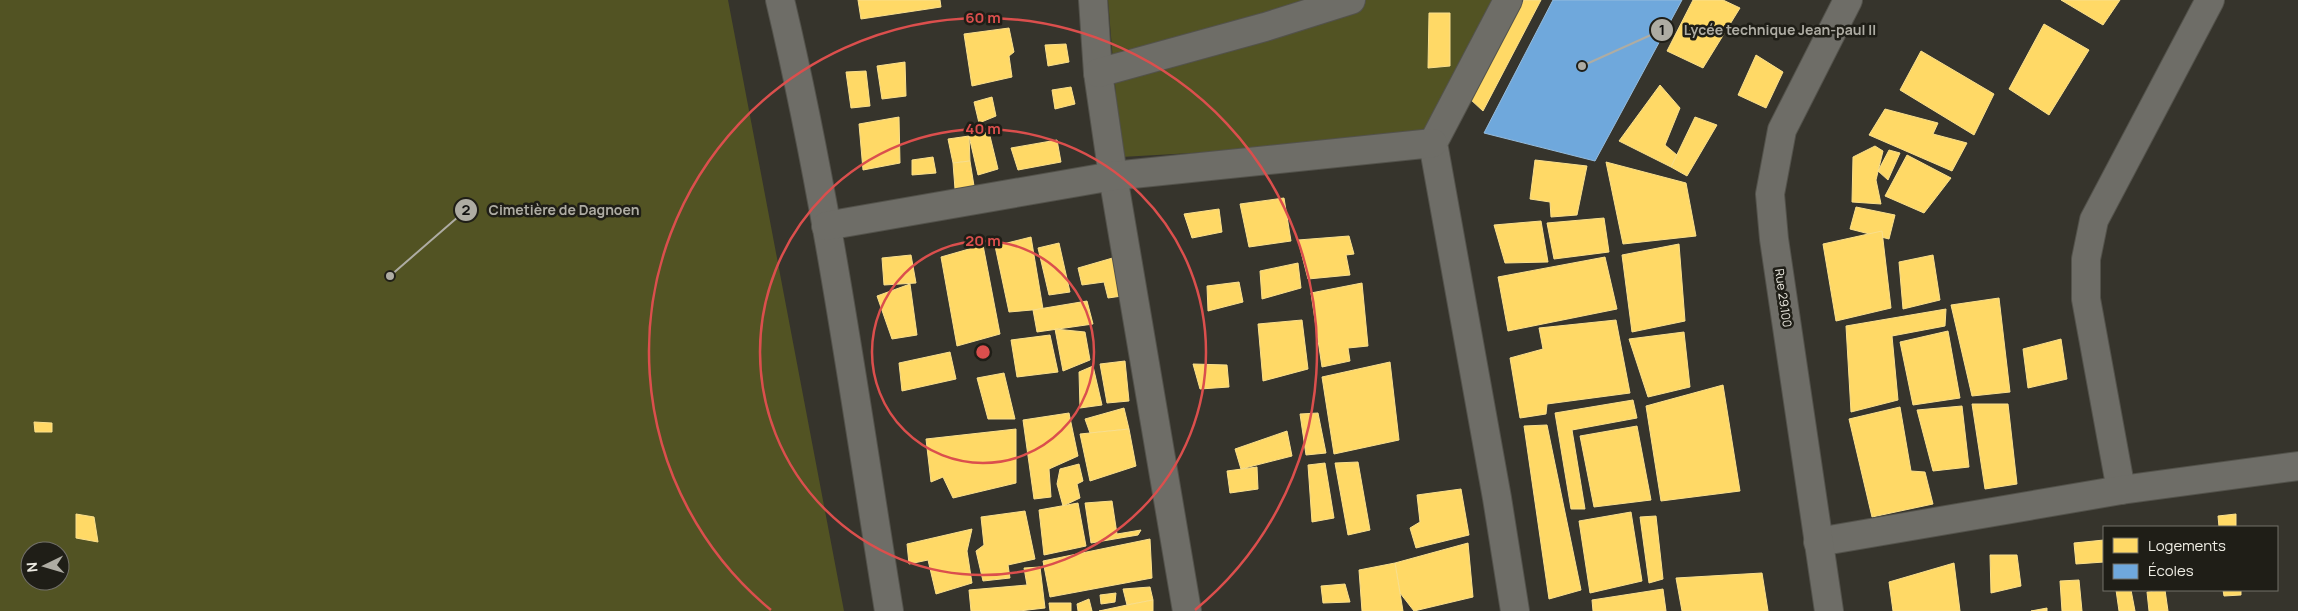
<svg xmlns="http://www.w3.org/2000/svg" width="2298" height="611" font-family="Manrope,sans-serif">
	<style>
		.green { fill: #525323; fill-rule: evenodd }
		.homes { fill: #ffd966; stroke: #fadf8c }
		.schools { fill: #6fa8dc; stroke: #95bcde }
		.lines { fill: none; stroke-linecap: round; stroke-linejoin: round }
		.minor-casing { stroke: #53524b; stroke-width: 30 }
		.minor { stroke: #6e6d67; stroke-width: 28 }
		.ring { fill: none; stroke: #db4f4d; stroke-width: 2.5 }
		.labels { text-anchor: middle; stroke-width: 5; stroke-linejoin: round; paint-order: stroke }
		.street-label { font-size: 12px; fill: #eeece3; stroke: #1f1e17 }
		.centre { fill: #db4f4d; stroke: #1f1e17; stroke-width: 2.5 }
		.ring-label { font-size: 15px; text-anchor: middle; font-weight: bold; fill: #db4f4d; stroke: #1f1e17; stroke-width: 5; stroke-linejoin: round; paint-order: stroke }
		.leader { fill: none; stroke: #aeaca3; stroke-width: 2 }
		.callout-dot { fill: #aeaca3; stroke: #1f1e17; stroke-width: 2 }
		.mark-label { font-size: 15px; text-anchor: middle; font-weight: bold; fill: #111 }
		.callout-label { font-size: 14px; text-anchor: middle; font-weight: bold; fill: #aeaca3; stroke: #1f1e17; stroke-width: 5; stroke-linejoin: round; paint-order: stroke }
	</style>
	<rect width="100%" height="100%" fill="#36342c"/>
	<g class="green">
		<path d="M0 0H728L844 611H0ZM30 551H60V581H30Z"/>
		<path d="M1108 0H1492L1420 140 1121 157Z"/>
	</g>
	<g class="homes">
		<path d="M858 0H940L941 7 861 19Z"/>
		<path d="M1524 0H1541L1483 111 1470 99Z"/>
		<path d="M1693 0H1723L1740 8 1703 68 1667 51Z"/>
		<path d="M2061 0H2120L2103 25Z"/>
		<path d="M1429 13H1450V66L1428 68Z"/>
		<path d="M2044 24 2089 50 2049 115 2009 89Z"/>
		<path d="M1009 28 1014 52 1009 56 1012 77 972 86 964 34Z"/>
		<path d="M1066 44 1069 62 1048 66 1045 45Z"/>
		<path d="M1921 51 1994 94 1974 135 1900 90Z"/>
		<path d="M1756 55 1783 72 1766 108 1738 95Z"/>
		<path d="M905 62 906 96 882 99 877 66Z"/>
		<path d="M866 71 870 106 851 108 846 72Z"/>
		<path d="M1660 85 1680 108 1665 145 1677 155 1671 167 1619 141Z"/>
		<path d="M1071 87 1075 104 1055 109 1052 90Z"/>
		<path d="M992 97 996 116 979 123 974 102Z"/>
		<path d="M1885 109 1938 123 1933 134 1967 143 1952 171 1869 135Z"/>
		<path d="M899 117 900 163 863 170 859 124Z"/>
		<path d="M1695 117 1717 125 1687 176 1671 167Z"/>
		<path d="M989 132 998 169 978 175 969 136Z"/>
		<path d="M969 136 970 161 953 163 948 139Z"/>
		<path d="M1057 140 1061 162 1018 170 1011 148Z"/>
		<path d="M1875 146 1883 151 1876 180 1881 204 1852 202 1853 157Z"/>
		<path d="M1889 150 1900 153 1888 180 1878 171Z"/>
		<path d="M1907 155 1951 178 1924 213 1885 196Z"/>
		<path d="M933 157 936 173 912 175V160Z"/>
		<path d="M1535 160 1587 166 1577 215 1551 217 1550 202 1530 199Z"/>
		<path d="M970 161 974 186 955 189 953 163Z"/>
		<path d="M1606 162 1686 183 1696 236 1623 244Z"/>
		<path d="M1284 198 1291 241 1249 247 1240 204Z"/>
		<path d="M1856 207 1895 215 1889 239 1850 229Z"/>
		<path d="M1219 209 1222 232 1192 238 1184 214Z"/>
		<path d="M1604 218 1609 252 1554 259 1547 223Z"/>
		<path d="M1541 221 1548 262 1505 263 1494 225Z"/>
		<path d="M1882 231 1891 308 1836 321 1823 244Z"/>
		<path d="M1349 236 1354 254 1346 255 1350 275 1308 279 1298 240Z"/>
		<path d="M1031 237 1043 309 1009 312 995 246Z"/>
		<path d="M1059 243 1070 292 1049 295 1038 248Z"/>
		<path d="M1679 244 1685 321 1632 332 1622 255Z"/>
		<path d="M983 245 1000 334 957 346 941 257Z"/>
		<path d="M911 255 916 283 884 285 882 258Z"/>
		<path d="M1933 255 1940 300 1903 309 1899 262Z"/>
		<path d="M1116 257 1122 296 1108 298 1104 282 1082 285 1078 268Z"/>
		<path d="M1605 257 1617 309 1508 331 1498 277Z"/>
		<path d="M1298 263 1301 288 1262 299 1260 271Z"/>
		<path d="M1239 282 1243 302 1208 311 1207 286Z"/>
		<path d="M1362 283 1368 346 1348 348 1350 361 1322 367 1311 293Z"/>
		<path d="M910 284 917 335 892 339 877 296Z"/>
		<path d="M1999 298 2010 392 1972 396 1951 305Z"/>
		<path d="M1087 301 1093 324 1037 332 1033 310Z"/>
		<path d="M1946 309 1945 326 1892 336 1898 400 1851 412 1846 326Z"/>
		<path d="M1302 320 1308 369 1263 381 1258 324Z"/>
		<path d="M1616 320 1630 393 1547 404 1546 414 1520 418 1510 358 1543 349 1539 328Z"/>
		<path d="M1055 329 1085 332 1090 360 1063 371Z"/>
		<path d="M1948 331 1960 398 1913 405 1900 342Z"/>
		<path d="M1684 332 1690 387 1648 397 1629 339Z"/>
		<path d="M1050 335 1058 372 1017 377 1011 340Z"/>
		<path d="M2061 339 2067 379 2028 388 2023 349Z"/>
		<path d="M950 352 956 379 902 391 899 363Z"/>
		<path d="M1125 361 1129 401 1107 403 1100 364Z"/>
		<path d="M1390 362 1399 440 1334 454 1322 377Z"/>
		<path d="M1193 364 1227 365 1229 387 1200 389Z"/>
		<path d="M1093 366 1102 405 1080 408 1079 372Z"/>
		<path d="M1004 373 1015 419H988L977 378Z"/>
		<path d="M1723 385 1740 491 1661 501 1646 406Z"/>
		<path d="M1633 400 1637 418 1572 430 1585 509H1571L1555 413Z"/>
		<path d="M1972 404H2008L2017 484 1985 489Z"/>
		<path d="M1962 406 1969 467 1933 471 1917 410Z"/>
		<path d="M1900 407 1911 471 1925 472 1933 504 1872 517 1849 419Z"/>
		<path d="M1124 408 1129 429 1090 433 1085 419Z"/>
		<path d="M1069 413 1078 456 1049 469 1051 497 1034 499 1023 420Z"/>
		<path d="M1318 413 1326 453 1306 455 1300 414Z"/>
		<path d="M34 422 52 423V432H35Z"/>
		<path d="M1547 425 1581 590 1549 599 1524 426Z"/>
		<path d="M1637 426 1651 500 1594 507 1580 436Z"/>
		<path d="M1016 429V483L953 498 943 477 931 482 926 439Z"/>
		<path d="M1129 429 1136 466 1090 481 1080 434Z"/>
		<path d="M1287 431 1292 456 1241 469 1235 449Z"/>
		<path d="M1358 462 1370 530 1348 535 1335 463Z"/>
		<path d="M1325 463 1334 518 1312 522 1308 465Z"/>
		<path d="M1079 464 1083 481 1077 484 1080 498 1063 506 1057 484 1060 469Z"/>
		<path d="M1257 467 1258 489 1230 493 1227 471Z"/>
		<path d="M1461 489 1469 535 1416 548 1410 528 1420 522 1417 495Z"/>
		<path d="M1112 501 1117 534 1141 530 1138 535 1091 543 1085 503Z"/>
		<path d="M1078 503 1086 546 1044 555 1039 510Z"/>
		<path d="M1025 511 1035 559 1008 565 1010 578 983 581 976 551 984 545 981 517Z"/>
		<path d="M1631 512 1642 581 1590 593 1579 521Z"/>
		<path d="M76 514 94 517 98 542 76 538Z"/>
		<path d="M2236 514V527H2219L2218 516Z"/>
		<path d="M1656 516 1663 579 1649 583 1640 517Z"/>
		<path d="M972 529 967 551 972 583 936 594 928 560 909 564 907 544Z"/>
		<path d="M1150 539 1152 578 1050 597 1043 561Z"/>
		<path d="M2104 540V562L2076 564 2074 543Z"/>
		<path d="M1468 543 1473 597 1414 611 1400 593 1395 563Z"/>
		<path d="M1990 555H2017L2021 586 1991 593Z"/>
		<path d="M1395 563 1403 611H1362L1359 570Z"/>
		<path d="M1954 563 1960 611H1893L1889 582Z"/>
		<path d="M1040 567 1045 608 1019 611H971L969 590 1027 585 1024 568Z"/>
		<path d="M1762 573 1768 611H1682L1676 578Z"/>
		<path d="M2079 580 2082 611H2062L2060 581Z"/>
		<path d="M1345 584 1350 602 1323 603 1321 586Z"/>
		<path d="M1150 587 1153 600 1127 605 1123 589Z"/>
		<path d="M1663 589 1666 611H1593L1592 600Z"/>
		<path d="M2116 590H2131L2135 611H2119Z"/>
		<path d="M2165 590 2168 611H2149L2147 592Z"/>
		<path d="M2223 590H2241V595L2224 596Z"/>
		<path d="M1116 593 1115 602 1101 604 1100 595Z"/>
		<path d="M1089 599 1092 611H1078L1077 604Z"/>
		<path d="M1153 600V611H1099L1127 605Z"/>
		<path d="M1049 603H1071V611H1050Z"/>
		<path d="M2047 608V611H2031Z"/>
	</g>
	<path class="schools" d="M1553 0H1682L1595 161 1484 133Z"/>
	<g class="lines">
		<defs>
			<g id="minor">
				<path d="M780 0C828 201 856 407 889 611"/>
				<path d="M1093 0 1098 73 1113 176 1187 611"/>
				<path d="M1508 0 1433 143 1497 498 1515 611"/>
				<path d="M1098 73 1265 27 1351 0"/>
				<path d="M826 226 1113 176 1433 143"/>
				<path d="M2121 490 2086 299V259L2094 220 2210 0"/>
				<path d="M1818 542 2121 490 2298 466"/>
				<path d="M1829 611 1774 239 1770 194 1782 130 1848 0"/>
			</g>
		</defs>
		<use href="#minor" class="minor-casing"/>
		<use href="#minor" class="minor"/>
	</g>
	<g class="ring">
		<circle cx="983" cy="352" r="111"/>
		<circle cx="983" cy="352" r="223"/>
		<path d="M771 610A334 334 0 1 1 1195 610"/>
	</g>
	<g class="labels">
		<g class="street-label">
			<text transform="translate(1783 298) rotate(82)" y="4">Rue 29.100</text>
		</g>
	</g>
	<circle cx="983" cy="352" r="8" class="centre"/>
	<g class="ring-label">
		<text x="983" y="23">60 m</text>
		<text x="983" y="134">40 m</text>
		<text x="983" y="246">20 m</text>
	</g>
	<path class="leader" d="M1582 66L1662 30M390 276L466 210"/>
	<g class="callout-dot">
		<circle cx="1582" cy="66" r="5"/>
		<circle cx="390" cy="276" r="5"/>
		<circle cx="1662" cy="30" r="12"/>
		<circle cx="466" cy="210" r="12"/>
	</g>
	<g class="mark-label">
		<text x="1662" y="35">1</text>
		<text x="466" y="215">2</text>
	</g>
	<g class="callout-label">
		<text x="1780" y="35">Lycée technique Jean-paul II</text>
		<text x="564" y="215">Cimetière de Dagnoen</text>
	</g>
	<rect x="2103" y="526" width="175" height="65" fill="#1f1e17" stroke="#727069"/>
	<rect x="2113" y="538" width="25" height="15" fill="#ffd966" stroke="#727069"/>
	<text x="2148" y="551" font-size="15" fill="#eeece3">Logements</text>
	<rect x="2113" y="564" width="25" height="15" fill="#6fa8dc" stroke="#727069"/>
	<text x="2148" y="576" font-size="15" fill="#eeece3">Écoles</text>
	<g transform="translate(45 566) rotate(265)"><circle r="24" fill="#1f1e17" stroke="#727069"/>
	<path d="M0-4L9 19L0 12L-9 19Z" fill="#aeaca3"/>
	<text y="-8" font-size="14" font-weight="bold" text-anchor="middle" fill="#eeece3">N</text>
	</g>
</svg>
